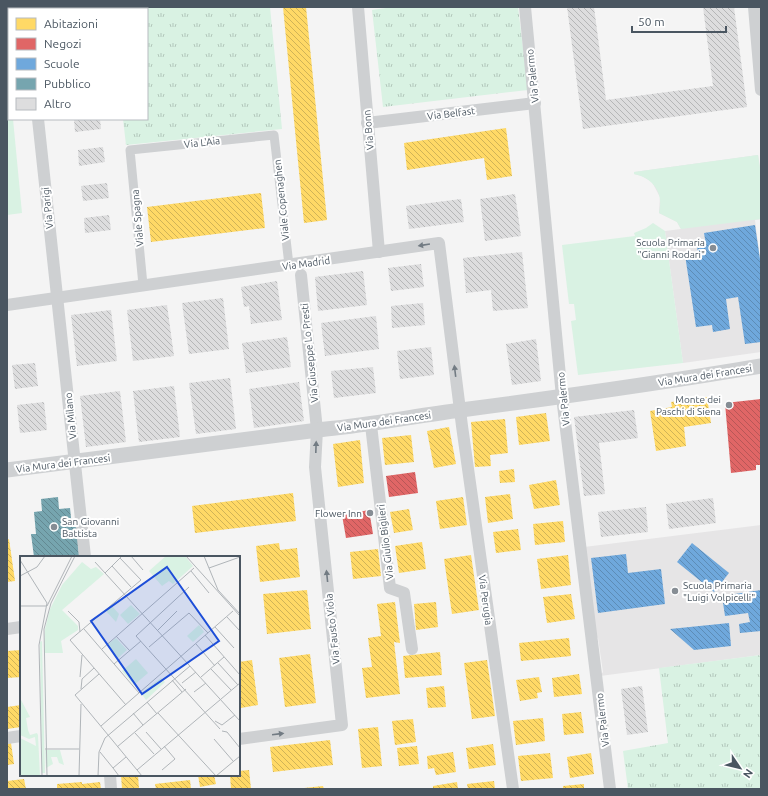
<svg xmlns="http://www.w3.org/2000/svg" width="768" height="796" font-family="Ubuntu,sans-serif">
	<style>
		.education { fill: #e6e5e6 }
		.grass { fill: url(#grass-tufts) }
		.park { fill: #d9f2e3 }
		.homes { fill: url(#homes-back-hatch) }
		.shops { fill: url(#shops-back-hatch) }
		.schools { fill: url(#schools-back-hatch) }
		.public { fill: url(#public-back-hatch) }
		.building { fill: url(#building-back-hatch) }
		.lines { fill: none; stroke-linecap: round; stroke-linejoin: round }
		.pedestrian { stroke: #ced0d2; stroke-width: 9 }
		.minor { stroke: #ced0d2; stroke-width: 12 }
		.tertiary { stroke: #ced0d2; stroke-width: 15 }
		.oneway { fill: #727b83 }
		.poi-dot { fill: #868d94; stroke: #fff; stroke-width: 1.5 }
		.labels { text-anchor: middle; stroke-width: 4; stroke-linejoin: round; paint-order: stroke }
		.street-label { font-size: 10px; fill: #4a5661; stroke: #fff }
		.poi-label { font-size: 10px; fill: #4a5661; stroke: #fff; text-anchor: end }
		.inset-road { fill: none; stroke: #b0b5b9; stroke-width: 1 }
		.view { fill: #1d4ed8; fill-opacity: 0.15; stroke: #1d4ed8; stroke-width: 2 }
		.inset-edge { fill: none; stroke: #4a5661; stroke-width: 2 }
	</style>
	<defs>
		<pattern id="grass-tufts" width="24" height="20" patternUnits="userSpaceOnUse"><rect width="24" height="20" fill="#d9f2e3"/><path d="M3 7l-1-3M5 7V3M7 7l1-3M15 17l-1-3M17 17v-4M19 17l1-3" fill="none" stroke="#b2c7bb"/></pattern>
		<pattern id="homes-back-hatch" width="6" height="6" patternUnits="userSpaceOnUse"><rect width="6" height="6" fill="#ffd966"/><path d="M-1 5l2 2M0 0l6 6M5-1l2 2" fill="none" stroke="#d0b357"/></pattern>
		<pattern id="shops-back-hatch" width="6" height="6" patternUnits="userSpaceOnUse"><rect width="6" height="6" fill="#e06666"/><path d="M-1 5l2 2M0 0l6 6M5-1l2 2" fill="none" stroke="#b85757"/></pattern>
		<pattern id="schools-back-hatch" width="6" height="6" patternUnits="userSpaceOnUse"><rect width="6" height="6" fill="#6fa8dc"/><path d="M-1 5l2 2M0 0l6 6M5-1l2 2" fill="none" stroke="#5d8cb6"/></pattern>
		<pattern id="public-back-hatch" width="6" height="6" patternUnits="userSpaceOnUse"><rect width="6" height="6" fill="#76a5af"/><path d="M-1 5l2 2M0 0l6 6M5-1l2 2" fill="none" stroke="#638992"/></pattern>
		<pattern id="building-back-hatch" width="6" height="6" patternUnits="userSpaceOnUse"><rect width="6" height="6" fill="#ddddde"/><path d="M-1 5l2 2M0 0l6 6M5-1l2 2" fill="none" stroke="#b5b6b7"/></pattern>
	</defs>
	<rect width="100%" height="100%" fill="#f4f4f4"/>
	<g class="education">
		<path d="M758 155 761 174V219L755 220 761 266V352L683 363 665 231 681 229 677 222 659 213 660 197 652 182 642 176 634 174V172Z"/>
		<path d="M761 525V655L600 676 603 672 598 638 595 636 584 547Z"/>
	</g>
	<g class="grass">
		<path d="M112 7H270L282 129 126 145 123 119H147V9H112Z"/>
		<path d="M393 7H518L528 90 383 107 372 10Z"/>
		<path d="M761 655V789H628L623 751 668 743 659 668Z"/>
	</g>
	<g class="park">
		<path d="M7 59 9 119H13L22 213 7 215Z"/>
		<path d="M758 155 761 174V219L681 229 677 222 659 213C664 194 654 178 634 174V172Z"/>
		<path d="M653 223 665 231 683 363 578 375 571 321 576 320 574 304H569L562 245 635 236 634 233 646 228Z"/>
	</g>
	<g class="homes">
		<path d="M283 7H306L327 220 304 223Z"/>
		<path d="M506 128 512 176 487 180 484 158 407 170 404 143Z"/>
		<path d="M261 193 265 228 151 242 147 207Z"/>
		<path d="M707 397 711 423 684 427 686 446 656 451 650 411 672 407 671 402Z"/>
		<path d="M546 413 550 441 519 445 516 417Z"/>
		<path d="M505 419 508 453 490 455 491 466 475 467 471 422Z"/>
		<path d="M449 427 456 464 434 468 427 431Z"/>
		<path d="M411 435 414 462 385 465 382 438Z"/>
		<path d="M360 440 364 483 338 487 333 444Z"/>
		<path d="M514 469 515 482 500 483 499 471Z"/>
		<path d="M556 480 560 505 534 509 529 485Z"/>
		<path d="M293 493 296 521 195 533 192 506Z"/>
		<path d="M510 494 513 519 488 523 485 497Z"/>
		<path d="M463 497 467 525 440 529 436 501Z"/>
		<path d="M409 509 413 530 394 533 390 512Z"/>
		<path d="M563 521 565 542 535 545 533 524Z"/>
		<path d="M518 529 521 550 496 553 493 532Z"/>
		<path d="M9 539 15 581 7 582V540Z"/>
		<path d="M422 542 426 569 399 573 395 546Z"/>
		<path d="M279 543 280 550 297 548 300 577 260 582 256 546Z"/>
		<path d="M378 549 381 576 353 579 350 552Z"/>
		<path d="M471 555 479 610 452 614 444 559Z"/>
		<path d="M568 555 571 585 541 589 537 559Z"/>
		<path d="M307 590 311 629 267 634 263 594Z"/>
		<path d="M571 594 575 619 547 623 543 597Z"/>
		<path d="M395 602 400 643 394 642 400 694 366 698 362 668 372 667 368 638 381 636 377 604Z"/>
		<path d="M436 602 438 627 416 630 414 604Z"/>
		<path d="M569 638 571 656 521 661 519 643Z"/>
		<path d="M21 650V677L7 678V651Z"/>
		<path d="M440 652 442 675 405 678 403 656Z"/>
		<path d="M310 654 316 703 285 707 279 658Z"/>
		<path d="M252 660 258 705 241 708 239 691V662Z"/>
		<path d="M487 660 495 716 472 719 464 663Z"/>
		<path d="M579 674 582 694 554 697 552 678Z"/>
		<path d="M539 677 542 692 537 693 538 698 520 701 516 680Z"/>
		<path d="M444 686 446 707 428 708 426 688Z"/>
		<path d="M21 705V727L7 729V707Z"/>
		<path d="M581 712 584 733 564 735 562 714Z"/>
		<path d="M543 718 545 741 516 745 513 721Z"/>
		<path d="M413 719 416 742 395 745 392 721Z"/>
		<path d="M378 727 382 766 362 768 358 729Z"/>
		<path d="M330 740 333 765 273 772 270 747Z"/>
		<path d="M11 743 14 764 7 765V744Z"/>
		<path d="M493 744 496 765 469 769 466 748Z"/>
		<path d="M417 746 419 764 399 766 397 748Z"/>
		<path d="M453 752 456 772 436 775 434 768 428 769 427 756Z"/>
		<path d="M550 753 553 778 521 781 518 756Z"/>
		<path d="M591 753 594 774 570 778 567 757Z"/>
		<path d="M249 770 251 789H231L230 775H239V771Z"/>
		<path d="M121 775H138L139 789H122Z"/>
		<path d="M198 775H214L216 784 200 787Z"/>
		<path d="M24 779 26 789H7V781Z"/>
		<path d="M190 780 191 789H156L155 784Z"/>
		<path d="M494 781 495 789H468L467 784Z"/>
		<path d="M82 782V784L100 782 101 789H57V784Z"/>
		<path d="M457 782 458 789H433V786Z"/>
		<path d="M584 784V789H563V786Z"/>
		<path d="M323 786 324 789H304V788Z"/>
	</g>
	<g class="shops">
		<path d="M761 399V465H756V470L731 473 725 403Z"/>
		<path d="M415 472 418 493 389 497 386 476Z"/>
		<path d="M369 510 373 534 346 538 342 515Z"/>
	</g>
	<g class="schools">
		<path d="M755 225 761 266V342L745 344 738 297 726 299 730 329 713 332 712 325 696 327 685 255 698 253 697 247 706 245 704 233Z"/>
		<path d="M692 543 729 573 714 592 677 562Z"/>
		<path d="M626 554 628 573 661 569 665 604 598 613 591 558Z"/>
		<path d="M761 590V631L740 633 739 624 750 622 748 613 725 616 722 596Z"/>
		<path d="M729 623 731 646 694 650 670 629Z"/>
	</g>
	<path class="public" d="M58 497 59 509 70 508 72 527H77L79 555H75V557H34L31 534H36L34 512 42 511 41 499Z"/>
	<g class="building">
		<path d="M567 7H594L606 100 713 86 703 7H734L747 107 583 129Z"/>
		<path d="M74 119H100L101 129 75 132Z"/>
		<path d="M103 147 105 162 79 166 78 150Z"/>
		<path d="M107 183 109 198 83 201 81 186Z"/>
		<path d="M515 194 521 236 485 241 480 199Z"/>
		<path d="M461 199 464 222 409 229 406 206Z"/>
		<path d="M109 215 111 230 85 233 84 218Z"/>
		<path d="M522 252 528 308 493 311 491 290 466 293 463 258Z"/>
		<path d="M421 264 424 287 391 291 388 268Z"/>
		<path d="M363 271 367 305 318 311 315 277Z"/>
		<path d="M277 281 282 320 251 324 249 306 244 307 241 287Z"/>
		<path d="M223 298 229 349 189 354 182 303Z"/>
		<path d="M423 303 425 325 392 328 391 306Z"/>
		<path d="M167 305 174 356 133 361 127 310Z"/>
		<path d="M111 310 117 361 77 366 71 315Z"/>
		<path d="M376 316 379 349 325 356 321 323Z"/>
		<path d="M287 337 291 367 246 373 242 343Z"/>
		<path d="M536 339 541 381 512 385 506 344Z"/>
		<path d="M431 347 434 375 400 379 397 351Z"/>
		<path d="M35 363 38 386 15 389 12 365Z"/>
		<path d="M373 367 376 393 334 398 331 371Z"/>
		<path d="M230 378 236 429 196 434 189 383Z"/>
		<path d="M299 382 304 421 254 428 249 389Z"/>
		<path d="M174 386 180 437 139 442 133 391Z"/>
		<path d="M120 391 126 442 86 447 80 396Z"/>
		<path d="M44 402 47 430 20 433 17 405Z"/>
		<path d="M634 410 638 438 599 443 605 494 584 496 574 417Z"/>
		<path d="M713 498 716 523 669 529 666 504Z"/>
		<path d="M646 507 648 532 601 537 598 512Z"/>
		<path d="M642 686 648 732 627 735 621 689Z"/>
	</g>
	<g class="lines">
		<path class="pedestrian" d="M143 285 130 150 274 135 289 265"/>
		<g class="minor">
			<path d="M26 7V9"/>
			<path d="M358 7 379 252"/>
			<path d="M525 7 562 397 610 789"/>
			<path d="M754 7 761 90"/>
			<path d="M38 119 85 557"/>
			<path d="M367 123 535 103"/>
			<path d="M7 305 439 243 462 426 513 789"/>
			<path d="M371 425 390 588 404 593 412 649"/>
			<path d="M7 629 21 627"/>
			<path d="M7 738 21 736"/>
			<path d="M239 739 342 725 315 467 317 430 301 275"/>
			<path d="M110 775 111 789"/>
		</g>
		<path class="tertiary" d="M7 470 326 429C371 425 415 416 461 410 561 397 661 383 761 366"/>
	</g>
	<defs><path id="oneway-solid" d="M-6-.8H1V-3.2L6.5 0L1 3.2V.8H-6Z"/></defs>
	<g class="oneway">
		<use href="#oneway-solid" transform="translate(424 245) rotate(171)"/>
		<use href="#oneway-solid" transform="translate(455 371) rotate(-97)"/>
		<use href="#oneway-solid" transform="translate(316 447) rotate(-88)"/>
		<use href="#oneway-solid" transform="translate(327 576) rotate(-96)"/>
		<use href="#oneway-solid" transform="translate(278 734) rotate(-7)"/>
	</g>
	<g class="poi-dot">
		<circle cx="713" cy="248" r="4"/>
		<circle cx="729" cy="405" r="4"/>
		<circle cx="370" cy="513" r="4"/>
		<circle cx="54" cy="527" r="4"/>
		<circle cx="675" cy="591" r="4"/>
	</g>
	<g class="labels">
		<g class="street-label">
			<text transform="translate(532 76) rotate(-96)" y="4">Via Palermo</text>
			<text transform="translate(451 113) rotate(-7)" y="4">Via Belfast</text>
			<text transform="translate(368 130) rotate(-95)" y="4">Via Bonn</text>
			<text transform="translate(202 142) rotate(-6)" y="4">Via L'Aia</text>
			<text transform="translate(281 200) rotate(-96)" y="4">Viale Copenaghen</text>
			<text transform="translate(47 208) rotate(-96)" y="4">Via Parigi</text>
			<text transform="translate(137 218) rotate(-95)" y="4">Viale Spagna</text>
			<text transform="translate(306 263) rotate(-8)" y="4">Via Madrid</text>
			<text transform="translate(309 353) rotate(-96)" y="4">Via Giuseppe Lo Presti</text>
			<text transform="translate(705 375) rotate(-9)" y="4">Via Mura dei Francesi</text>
			<text transform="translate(563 399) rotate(-96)" y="4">Via Palermo</text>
			<text transform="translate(70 416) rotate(-96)" y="4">Via Milano</text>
			<text transform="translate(384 421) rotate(-8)" y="4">Via Mura dei Francesi</text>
			<text transform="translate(63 463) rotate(-7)" y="4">Via Mura dei Francesi</text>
			<text transform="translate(385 542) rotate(-97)" y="4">Via Giulio Biglieri</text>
			<text transform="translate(486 600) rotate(82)" y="4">Via Perugia</text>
			<text transform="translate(332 629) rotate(-96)" y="4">Via Fausto Viola</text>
			<text transform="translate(602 720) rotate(-97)" y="4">Via Palermo</text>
		</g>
		<g class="poi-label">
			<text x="705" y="246">Scuola Primaria<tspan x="705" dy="12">"Gianni Rodari"</tspan></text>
			<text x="721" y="403">Monte dei<tspan x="721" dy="12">Paschi di Siena</tspan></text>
			<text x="362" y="517">Flower Inn</text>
			<text x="62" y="525" text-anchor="start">San Giovanni<tspan x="62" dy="12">Battista</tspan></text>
			<text x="683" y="589" text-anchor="start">Scuola Primaria<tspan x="683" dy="12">"Luigi Volpicelli"</tspan></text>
		</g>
	</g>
	<g transform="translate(20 556)">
		<rect width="220" height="220" fill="#f4f4f4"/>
		<path d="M146 0H165L173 10 153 28 149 25 142 30 129 15ZM96 82 107 94 98 102 87 89ZM22 85 25 217H22L20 86ZM116 103 128 117 114 129 102 115ZM0 142 10 161 6 162 8 174 10 179 17 177 18 179 20 220H0V182L16 190 15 181 9 183 0 179Z" fill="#d9f2e3"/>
		<path d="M25 194H40L44 209 39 207 37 201H31L33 208 26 212Z" fill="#d9f2e3"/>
		<path d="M62 6 71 13 76 11 84 18 42 54 58 70V74L41 85 43 97H24L25 73 30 53 42 29ZM111 49 120 58 108 68 100 59ZM92 50 99 58 96 66 86 55ZM179 69 184 76 173 86 167 80ZM141 122 145 126 126 144 121 137Z" fill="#d9f2e3"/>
		<path class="inset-road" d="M111 0 123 14M166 0 220 60M184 0 198 34 220 58M100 2 121 24 50 84 106 149M0 4 27 47 19 89 22 220M75 6 220 165M92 10 111 31M189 12 220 1M171 15 189 37M85 17 102 0M0 20 17 11 25 0M169 31 116 80 200 173M0 50H26M27 50 52 0M48 55 59 66 60 76M207 61 220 75M195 71 214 92M64 73 119 137M138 74 157 55M185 79 220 119M96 80 110 95M176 88 195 110M129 91 169 57 188 77M82 93 174 12M198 107 218 129M94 108 121 85M191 113 211 134M79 118 55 139 122 220M60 121 62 99M181 121 204 101M152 124 162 136M162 127 176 116M61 133 62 123 74 112M174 136 186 127M127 146 137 158M113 157 123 169M138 157 196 220M195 165 202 169 215 159M81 170 213 55M202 175 207 176 220 192M126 176 141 193M115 177 134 198M194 183 213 205M97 191 166 133M25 193H59M80 196 93 212M117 214 220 127M142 214 155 203 144 190M27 220 24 73 31 47 55 0M59 220 61 148M78 220 79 196 85 182 170 110M99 220 93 212 106 201M196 220 220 200"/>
		<path class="view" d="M147 11 199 85 122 138 71 65Z"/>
		<rect width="220" height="220" class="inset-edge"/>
	</g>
	<rect width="768" height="796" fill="none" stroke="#4a5661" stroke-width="16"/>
	<rect x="8" y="8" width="140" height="112" fill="#ffffff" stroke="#b7bbc0"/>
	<rect x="16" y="18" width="20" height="12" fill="#ffd966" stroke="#b7bbc0"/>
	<text x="44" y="28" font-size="12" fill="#4a5661">Abitazioni</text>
	<rect x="16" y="38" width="20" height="12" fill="#e06666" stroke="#b7bbc0"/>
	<text x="44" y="48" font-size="12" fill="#4a5661">Negozi</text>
	<rect x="16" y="58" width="20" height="12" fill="#6fa8dc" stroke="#b7bbc0"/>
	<text x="44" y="68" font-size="12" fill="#4a5661">Scuole</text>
	<rect x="16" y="78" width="20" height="12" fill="#76a5af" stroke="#b7bbc0"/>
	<text x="44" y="88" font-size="12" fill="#4a5661">Pubblico</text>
	<rect x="16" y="98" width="20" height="12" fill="#ddddde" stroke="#b7bbc0"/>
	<text x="44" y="108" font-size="12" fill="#4a5661">Altro</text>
	<g transform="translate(740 768) rotate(125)" stroke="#ffffff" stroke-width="3" paint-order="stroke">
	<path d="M0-3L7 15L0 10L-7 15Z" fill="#4a5661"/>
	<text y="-6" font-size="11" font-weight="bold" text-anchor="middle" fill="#4a5661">N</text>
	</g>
	<path d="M632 26v6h94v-6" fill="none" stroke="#4a5661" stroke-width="2"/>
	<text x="638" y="26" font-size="12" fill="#4a5661" stroke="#ffffff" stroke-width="3" paint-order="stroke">50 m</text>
</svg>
